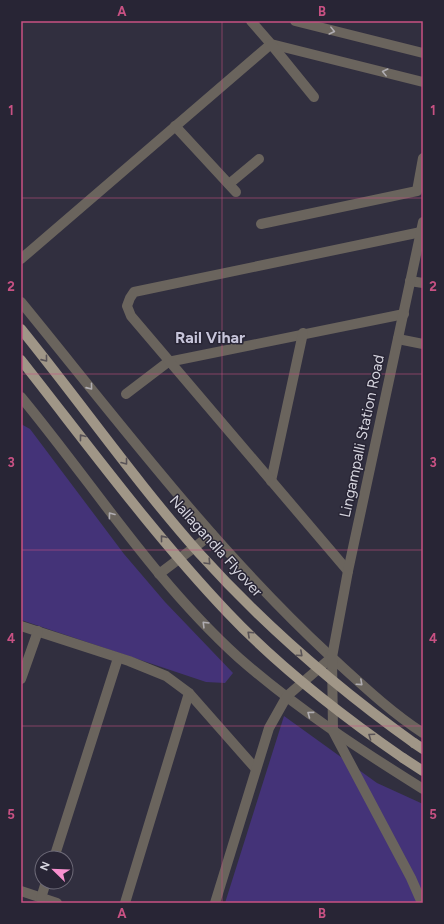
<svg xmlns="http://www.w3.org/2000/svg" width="444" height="924" font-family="Figtree,sans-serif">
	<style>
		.green { fill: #443378 }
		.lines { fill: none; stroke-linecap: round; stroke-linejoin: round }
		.minor { stroke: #6a645d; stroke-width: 10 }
		.major { stroke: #a09687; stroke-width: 10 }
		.major-bridge { stroke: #a09687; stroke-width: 10 }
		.oneway { stroke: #b0adb2 }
		.oneway2 { stroke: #585256 }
		.grid { fill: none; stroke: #c85183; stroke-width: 1; stroke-opacity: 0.55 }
		.labels { text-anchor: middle; stroke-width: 3; stroke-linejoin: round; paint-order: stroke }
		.street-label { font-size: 15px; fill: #d6d5df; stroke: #282535 }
		.neighbourhood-label { font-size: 16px; font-weight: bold; fill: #c7c5da; stroke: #282535 }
		.neatline { fill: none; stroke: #c85183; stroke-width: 1.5 }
		.grid-label { font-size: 13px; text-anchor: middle; font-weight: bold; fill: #c85183 }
	</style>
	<rect width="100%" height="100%" fill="#312f3f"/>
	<g class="green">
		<path d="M21 424 30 429 124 554 165 602 233 673 225 683 206 682 21 620Z"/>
		<path d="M284 716 377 783 423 804V903H225Z"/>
	</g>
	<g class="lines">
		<g class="minor">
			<path d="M251 21 271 44 423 82"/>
			<path d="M295 21 423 53"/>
			<path d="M175 126 236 192"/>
			<path d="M229 184 259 159"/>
			<path d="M261 224 417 191 423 158"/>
			<path d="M21 259 271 44 314 97"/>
			<path d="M410 281 423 283"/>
			<path d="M21 302C119 422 214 548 328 654 358 681 389 711 423 733"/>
			<path d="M398 339 423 344"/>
			<path d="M126 394 168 362 404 314"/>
			<path d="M21 397C93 484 154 581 239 658 296 708 359 749 423 789"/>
			<path d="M271 481 303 333"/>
			<path d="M348 571 131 316 127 306 130 298 134 292 421 232"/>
			<path d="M159 574 212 534"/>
			<path d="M21 626 129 661 166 676 189 693 256 769"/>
			<path d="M21 679 38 631"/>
			<path d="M54 858 118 658"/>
			<path d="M21 891 57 903"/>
			<path d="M41 898 46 882"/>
			<path d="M125 903 189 693"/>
			<path d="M215 903 269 728 287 696 332 657"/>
			<path d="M422 903 411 878 333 731 332 657 348 571 423 222"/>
		</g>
		<g class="major">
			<path d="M414 743 423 749"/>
			<path d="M403 758 423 771"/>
		</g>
		<g class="major-bridge">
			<path d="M21 329C81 403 136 482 199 553 265 626 334 686 414 743"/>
			<path d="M21 360C88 445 153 534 228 613 280 668 341 715 403 758"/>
		</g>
	</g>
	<defs><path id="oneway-chevron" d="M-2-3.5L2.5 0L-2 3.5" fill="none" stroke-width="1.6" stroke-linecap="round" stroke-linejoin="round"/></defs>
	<g class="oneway">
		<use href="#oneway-chevron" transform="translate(332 31) rotate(14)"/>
		<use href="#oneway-chevron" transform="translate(385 72) rotate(-166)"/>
		<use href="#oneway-chevron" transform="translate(90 387) rotate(51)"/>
		<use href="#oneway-chevron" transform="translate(111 515) rotate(-127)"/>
		<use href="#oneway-chevron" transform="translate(205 624) rotate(-135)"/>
		<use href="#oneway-chevron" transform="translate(360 683) rotate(42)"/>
		<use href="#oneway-chevron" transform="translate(310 714) rotate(-143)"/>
	</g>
	<g class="oneway2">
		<use href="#oneway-chevron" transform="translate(45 359) rotate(51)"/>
		<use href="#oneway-chevron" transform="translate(82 437) rotate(-128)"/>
		<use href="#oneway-chevron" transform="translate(125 462) rotate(52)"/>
		<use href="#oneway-chevron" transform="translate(163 538) rotate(-129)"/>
		<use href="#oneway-chevron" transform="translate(208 562) rotate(47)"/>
		<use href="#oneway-chevron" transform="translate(250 634) rotate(-137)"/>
		<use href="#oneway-chevron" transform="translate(300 654) rotate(42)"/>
		<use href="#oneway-chevron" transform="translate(371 736) rotate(-145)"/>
	</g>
	<path class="grid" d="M222 21V903M21 198H423M21 374H423M21 550H423M21 726H423"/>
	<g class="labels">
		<g class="street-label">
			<text transform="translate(362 436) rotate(-78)" y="5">Lingampalli Station Road</text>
			<text transform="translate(216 546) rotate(48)" y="5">Nallagandla Flyover</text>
		</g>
		<g class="neighbourhood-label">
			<text x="210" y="343">Rail Vihar</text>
		</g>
	</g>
	<rect width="444" height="924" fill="none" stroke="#282535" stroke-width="44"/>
	<g transform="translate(54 870) rotate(293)"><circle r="19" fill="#282535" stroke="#6e6b79"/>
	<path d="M0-3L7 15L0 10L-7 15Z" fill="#f790ce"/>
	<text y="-6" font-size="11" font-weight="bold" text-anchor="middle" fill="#d6d5df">N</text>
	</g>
	<rect x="22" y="22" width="400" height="880" class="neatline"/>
	<g class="grid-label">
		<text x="122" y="16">A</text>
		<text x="322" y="16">B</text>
		<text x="11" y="115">1</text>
		<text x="433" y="115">1</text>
		<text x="11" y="291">2</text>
		<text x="433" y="291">2</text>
		<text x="11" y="467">3</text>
		<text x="433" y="467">3</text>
		<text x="11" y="643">4</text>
		<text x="433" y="643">4</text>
		<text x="11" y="819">5</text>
		<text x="433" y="819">5</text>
		<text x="122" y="918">A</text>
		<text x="322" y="918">B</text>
	</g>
</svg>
